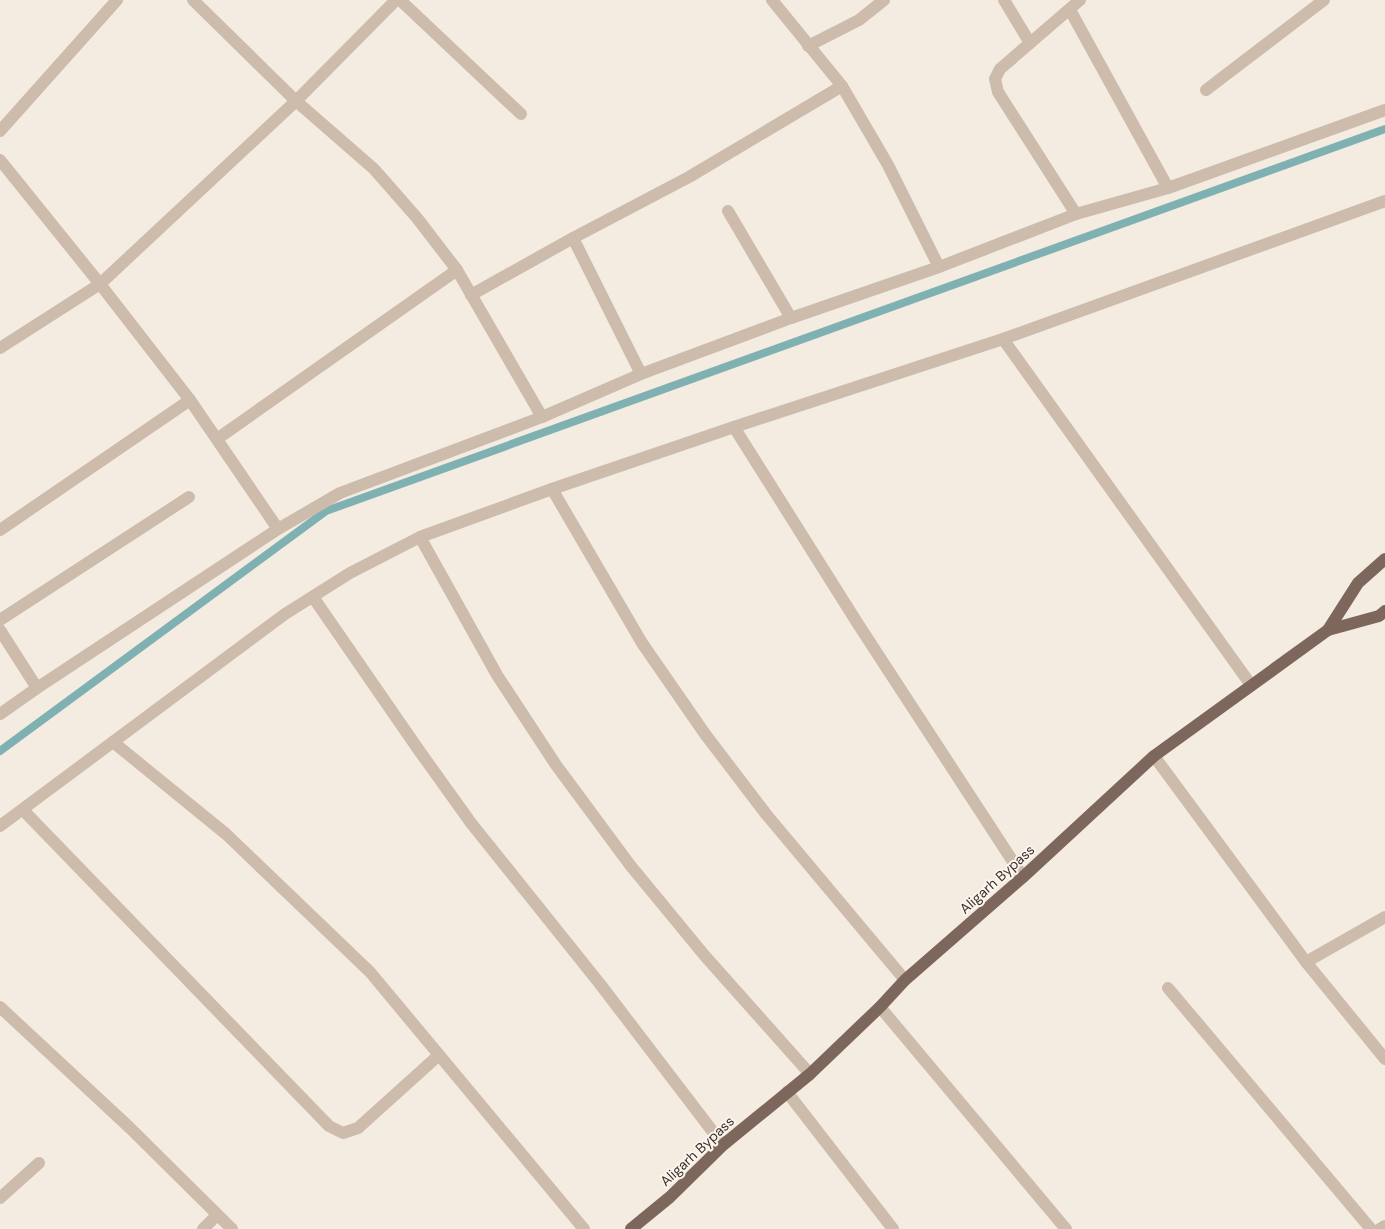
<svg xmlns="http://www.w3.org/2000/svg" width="1385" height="1229" font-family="'DM Sans',sans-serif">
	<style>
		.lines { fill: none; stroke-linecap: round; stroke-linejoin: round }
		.stream { stroke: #7fb0b2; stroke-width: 8 }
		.minor { stroke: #cdbbac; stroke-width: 12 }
		.major { stroke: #7d675c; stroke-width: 12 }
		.labels { text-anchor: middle; stroke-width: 4; stroke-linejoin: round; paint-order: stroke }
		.street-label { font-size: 14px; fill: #3b302b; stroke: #fbf5ee }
	</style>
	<rect width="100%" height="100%" fill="#f4ebe1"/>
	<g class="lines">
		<path class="stream" d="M0 751 326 511 1385 129"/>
		<g class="minor">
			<path d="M193 0 296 101 374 169 417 218 457 270 542 417"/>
			<path d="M400 0 521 114"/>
			<path d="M772 0 842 86 888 165 939 267"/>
			<path d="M1004 0 1030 43"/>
			<path d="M1070 10 1168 188"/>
			<path d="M808 46 859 20 884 0"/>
			<path d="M1206 90 1324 0"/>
			<path d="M0 131 117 0"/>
			<path d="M0 160 100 284 190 400 278 529"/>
			<path d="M728 211 791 318"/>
			<path d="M1076 214 998 92 995 79 1000 69 1080 0"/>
			<path d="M573 238 641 374"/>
			<path d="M471 295 573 238 689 177 842 86"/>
			<path d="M1003 339 1251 685"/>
			<path d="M0 348 100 284 296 101 396 0"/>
			<path d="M734 427 858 624 1023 877"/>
			<path d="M217 439 457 270"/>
			<path d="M552 489 642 643 705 734 766 814 905 980"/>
			<path d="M0 530 190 400"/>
			<path d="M420 537 497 675 556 765 630 865 705 956 810 1074"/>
			<path d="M313 597 418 749 471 823 600 984 723 1145"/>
			<path d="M0 620 189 497"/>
			<path d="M0 630 37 688"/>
			<path d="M0 714 37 688 278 529 340 493 542 417 641 374 791 318 939 267 1076 214 1168 188 1385 110"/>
			<path d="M113 742 226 834 370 972 584 1229"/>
			<path d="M1154 756 1306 962 1385 1059"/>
			<path d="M23 810 329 1126 343 1133 358 1128 439 1055"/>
			<path d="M0 826 285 614 350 573 420 537 552 489 734 427 1003 339 1385 201"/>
			<path d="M1306 962 1385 917"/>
			<path d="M1168 988 1371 1229"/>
			<path d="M0 1007 130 1128 232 1229"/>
			<path d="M880 1007 1066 1229"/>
			<path d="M787 1092 893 1229"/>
			<path d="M0 1198 39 1163"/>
			<path d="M203 1229 217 1215"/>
			<path d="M1380 1229 1385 1226"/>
		</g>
		<g class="major">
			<path d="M1328 630 1379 616 1385 611"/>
			<path d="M631 1229 670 1197 723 1145 810 1074 880 1007 905 980 1023 877 1154 756 1328 630 1358 583 1385 559"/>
		</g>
	</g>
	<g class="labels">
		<g class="street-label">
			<text transform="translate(997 879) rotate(-42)" y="5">Aligarh Bypass</text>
			<text transform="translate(697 1151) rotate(-43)" y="5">Aligarh Bypass</text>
		</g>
	</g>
</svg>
